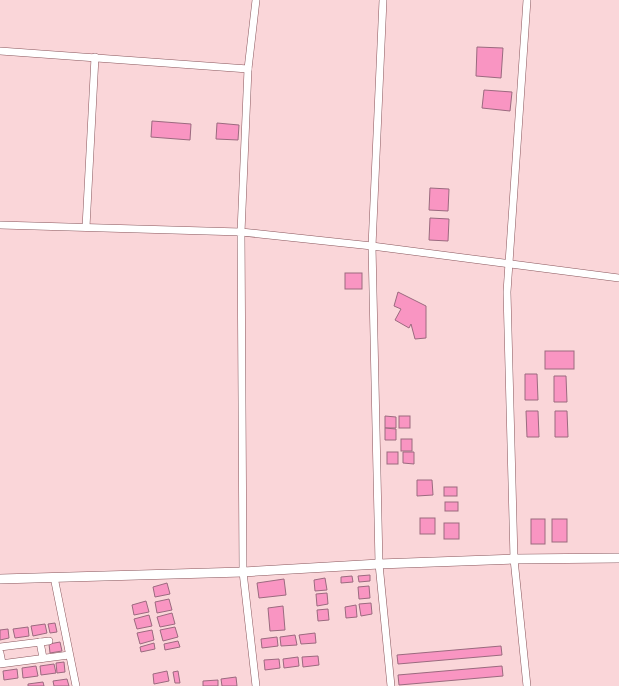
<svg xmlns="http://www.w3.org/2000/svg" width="619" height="686" font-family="'Noto Serif',serif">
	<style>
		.building { fill: #f995c2; stroke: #9b6a7f }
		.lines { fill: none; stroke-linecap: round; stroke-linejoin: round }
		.minor-casing { stroke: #89565c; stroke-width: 8 }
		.tertiary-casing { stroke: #89565c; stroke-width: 10 }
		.minor { stroke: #fff; stroke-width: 7 }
		.tertiary { stroke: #fff; stroke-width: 9 }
	</style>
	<rect width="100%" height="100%" fill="#fad6d9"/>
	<g class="building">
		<path d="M477 47 503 48 501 78 476 76Z"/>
		<path d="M484 90 512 92 510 111 482 108Z"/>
		<path d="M152 121 191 124 190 140 151 137Z"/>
		<path d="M217 123 239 125 238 140 216 139Z"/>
		<path d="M430 188 449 189 448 211 429 210Z"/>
		<path d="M430 218 449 219 448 241 429 240Z"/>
		<rect x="345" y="273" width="17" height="16"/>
		<path d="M398 292 426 306V338L415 339 411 324 409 328 395 320 401 309 394 306Z"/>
		<rect x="545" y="351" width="29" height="18"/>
		<path d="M525 374H537L538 400H525Z"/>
		<path d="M554 376H566L567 402H554Z"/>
		<path d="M526 411H538L539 437H527Z"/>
		<path d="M555 411H567L568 437H555Z"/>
		<path d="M385 416 396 417V428H385Z"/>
		<rect x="399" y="416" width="11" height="12"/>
		<path d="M385 428 396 429V440H385Z"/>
		<rect x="401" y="439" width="11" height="12"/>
		<rect x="387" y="452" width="11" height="12"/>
		<path d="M403 452H414V464L403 463Z"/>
		<path d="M417 480H432L433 495 417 496Z"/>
		<rect x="444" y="487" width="13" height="9"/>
		<rect x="445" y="502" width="13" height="9"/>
		<rect x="420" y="518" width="15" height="16"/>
		<rect x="531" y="519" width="14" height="25"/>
		<rect x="552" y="519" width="15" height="23"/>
		<rect x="444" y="523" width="15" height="16"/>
		<path d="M370 575V581L359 582 358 576Z"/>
		<path d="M352 576 353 582 341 583V577Z"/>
		<path d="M325 578 327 590 315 591 314 580Z"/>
		<path d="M284 579 286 595 259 598 257 583Z"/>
		<path d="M167 583 170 594 155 597 153 587Z"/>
		<path d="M369 586 370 598 359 599 358 587Z"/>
		<path d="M327 593 328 604 317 606 316 594Z"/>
		<path d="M169 599 172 610 157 613 155 602Z"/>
		<path d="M146 601 149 612 134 615 132 605Z"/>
		<path d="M371 603 372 614 361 616 359 604Z"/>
		<path d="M356 605 357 617 346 618 345 607Z"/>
		<path d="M283 606 285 630 270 631 268 608Z"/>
		<path d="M328 609 329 620 318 621 317 610Z"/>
		<path d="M172 613 175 624 160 627 157 617Z"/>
		<path d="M149 615 152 626 137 629 134 619Z"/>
		<path d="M55 623 57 632 50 633 48 624Z"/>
		<path d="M45 624 47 633 33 636 31 626Z"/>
		<path d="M28 627 29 636 15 638 13 629Z"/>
		<path d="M175 627 178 637 163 641 160 630Z"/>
		<path d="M8 629 9 638 0 640V630Z"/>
		<path d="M152 630 154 640 140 644 137 633Z"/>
		<path d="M315 633 316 643 301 644 299 635Z"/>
		<path d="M295 635 297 645 281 646 280 637Z"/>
		<path d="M277 637 278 646 262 648 261 639Z"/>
		<path d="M178 641 180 647 165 650 164 644Z"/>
		<path d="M60 642 62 651 50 653 49 644Z"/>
		<path d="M154 643 155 649 141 652 140 647Z"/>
		<path d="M501 646 502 655 398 664 397 655Z"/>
		<path d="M318 656 319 665 303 667 302 657Z"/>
		<path d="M298 657 299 666 284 668 283 659Z"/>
		<path d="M279 659 280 668 265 670 264 660Z"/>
		<path d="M64 662 65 672 57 673 56 663Z"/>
		<path d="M54 664 56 673 41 675 40 666Z"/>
		<path d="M36 666 38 676 23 678 22 668Z"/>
		<path d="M502 666 503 676 399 685 398 675Z"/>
		<path d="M17 669 18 678 4 680 3 671Z"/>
		<path d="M167 671 169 681 154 684 153 674Z"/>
		<path d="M178 671 180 683H175L173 672Z"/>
		<path d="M236 677 237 686H222L221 679Z"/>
		<path d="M67 679 69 686H54L53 681Z"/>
		<path d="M218 680V686H203V681Z"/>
		<path d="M43 682 44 686H28V684Z"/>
	</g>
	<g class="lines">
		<defs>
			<g id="minor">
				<path d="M256 0 248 69 241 232 372 246 619 278"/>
				<path d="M383 0 372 246 379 564 391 686"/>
				<path d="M527 0 507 292 514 559 527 686"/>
				<path d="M0 51 248 69"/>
				<path d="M0 225 241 232 243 572 256 686"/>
				<path d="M86 227 95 57"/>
				<path d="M54 577 76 686"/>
				<path d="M40 642 43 658"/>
				<path d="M0 647 49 641"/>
				<path d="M0 653 2 663"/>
				<path d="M0 664 69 655"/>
			</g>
			<path id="tertiary" d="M0 579 243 572 379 564 514 559 619 558"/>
		</defs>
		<use href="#minor" class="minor-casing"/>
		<use href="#tertiary" class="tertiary-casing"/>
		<use href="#minor" class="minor"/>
		<use href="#tertiary" class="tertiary"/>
	</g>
</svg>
